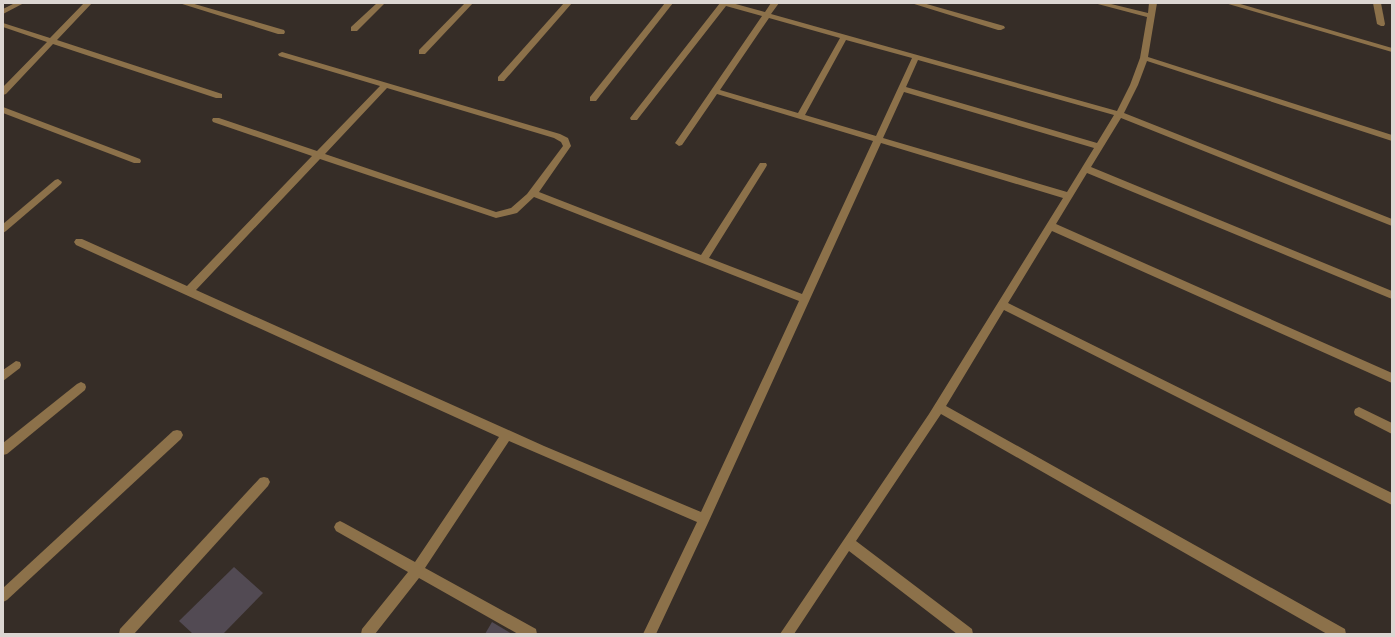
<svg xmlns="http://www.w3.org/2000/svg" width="1395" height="637" font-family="'Asap Condensed',sans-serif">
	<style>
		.building { fill: #524a53 }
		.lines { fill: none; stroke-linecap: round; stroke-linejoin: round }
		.minor { fill: #8c714a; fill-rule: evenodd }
	</style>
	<rect width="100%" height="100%" fill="#362d27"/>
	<g class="building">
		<path d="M234 567 263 593 223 634H193L179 621Z"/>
		<path d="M492 622 512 634H485Z"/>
	</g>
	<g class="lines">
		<g class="minor">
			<path d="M15 3H24L3 14V9Z"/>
			<path d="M84 3H92L57 40 222 94V98H216L53 44 6 94 3 95V87L47 42 3 27V23L50 38Z"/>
			<path d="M179 3H191L284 30 285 32 284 34H278Z"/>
			<path d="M377 3H385L357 31H351V27Z"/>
			<path d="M465 3H473L425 54H419V50Z"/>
			<path d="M564 3H572L504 81H498V77Z"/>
			<path d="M665 3H673L596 101H590V97Z"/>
			<path d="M720 3H732L765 12 771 3H779L771 14 1117 111 1130 85 1140 58 1147 17 1094 3H1107L1148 13 1149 3H1157L1148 57 1392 135V141L1147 61 1138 85 1124 113 1392 219V226L1121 118 1091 167 1392 291V299L1087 173 1056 224 1392 373V383L1052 231 1008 303 1392 493V505L1004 310 946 406 1345 629 1346 634H1327L941 414 856 541 972 629 973 634H957L849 551 794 634H780L929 414 1063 198 881 143 708 523 656 634H643L697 522 509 441 425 568 536 629 537 634H518L419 578 375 634H361L362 629 408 572 336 531 334 527 336 523 340 521 344 523 415 562 499 437 76 245 74 242 76 239H82L187 286 312 156 213 122 212 120 213 118H219L317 151 380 86 279 56 278 54 282 52 560 134 568 138 571 146 539 192 701 255 760 163H766L767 165 766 167 709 258 802 294 873 141 717 94 682 145 679 146 675 143 762 16 726 6 637 120H631L630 118ZM769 18 840 38 798 113 720 90ZM846 40 912 58 876 136 805 115ZM918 60 1114 115 1097 143 906 87ZM387 88 554 138 561 142 563 146 527 194 511 208 496 212 325 154ZM904 92 1094 148 1067 192 883 138ZM320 159 496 218 517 213 534 197 799 301 701 512 544 446 196 290Z"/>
			<path d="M911 3H923L1004 26 1005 28 1001 30H998Z"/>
			<path d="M1225 3H1237L1392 48V52Z"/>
			<path d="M1373 3H1381L1385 24 1384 26H1381L1377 24Z"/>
			<path d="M3 107 140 159 141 161 140 163H134L3 113Z"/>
			<path d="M58 179 62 182 61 184 6 231 3 233V224L55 180Z"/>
			<path d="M16 361 20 362 21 365 20 368 3 381V370Z"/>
			<path d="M81 382 85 384 86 387 85 390 7 454 3 455V443L77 384Z"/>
			<path d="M1359 407 1392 423V434L1355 415 1354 412 1355 409Z"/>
			<path d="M177 430 181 431 183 435 181 439 7 600 3 602V588L173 431Z"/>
			<path d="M264 477 268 478 270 482 268 486 134 634H119L120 629 260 478Z"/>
		</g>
	</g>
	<rect width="1395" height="637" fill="none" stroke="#dcd6d2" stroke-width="8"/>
</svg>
